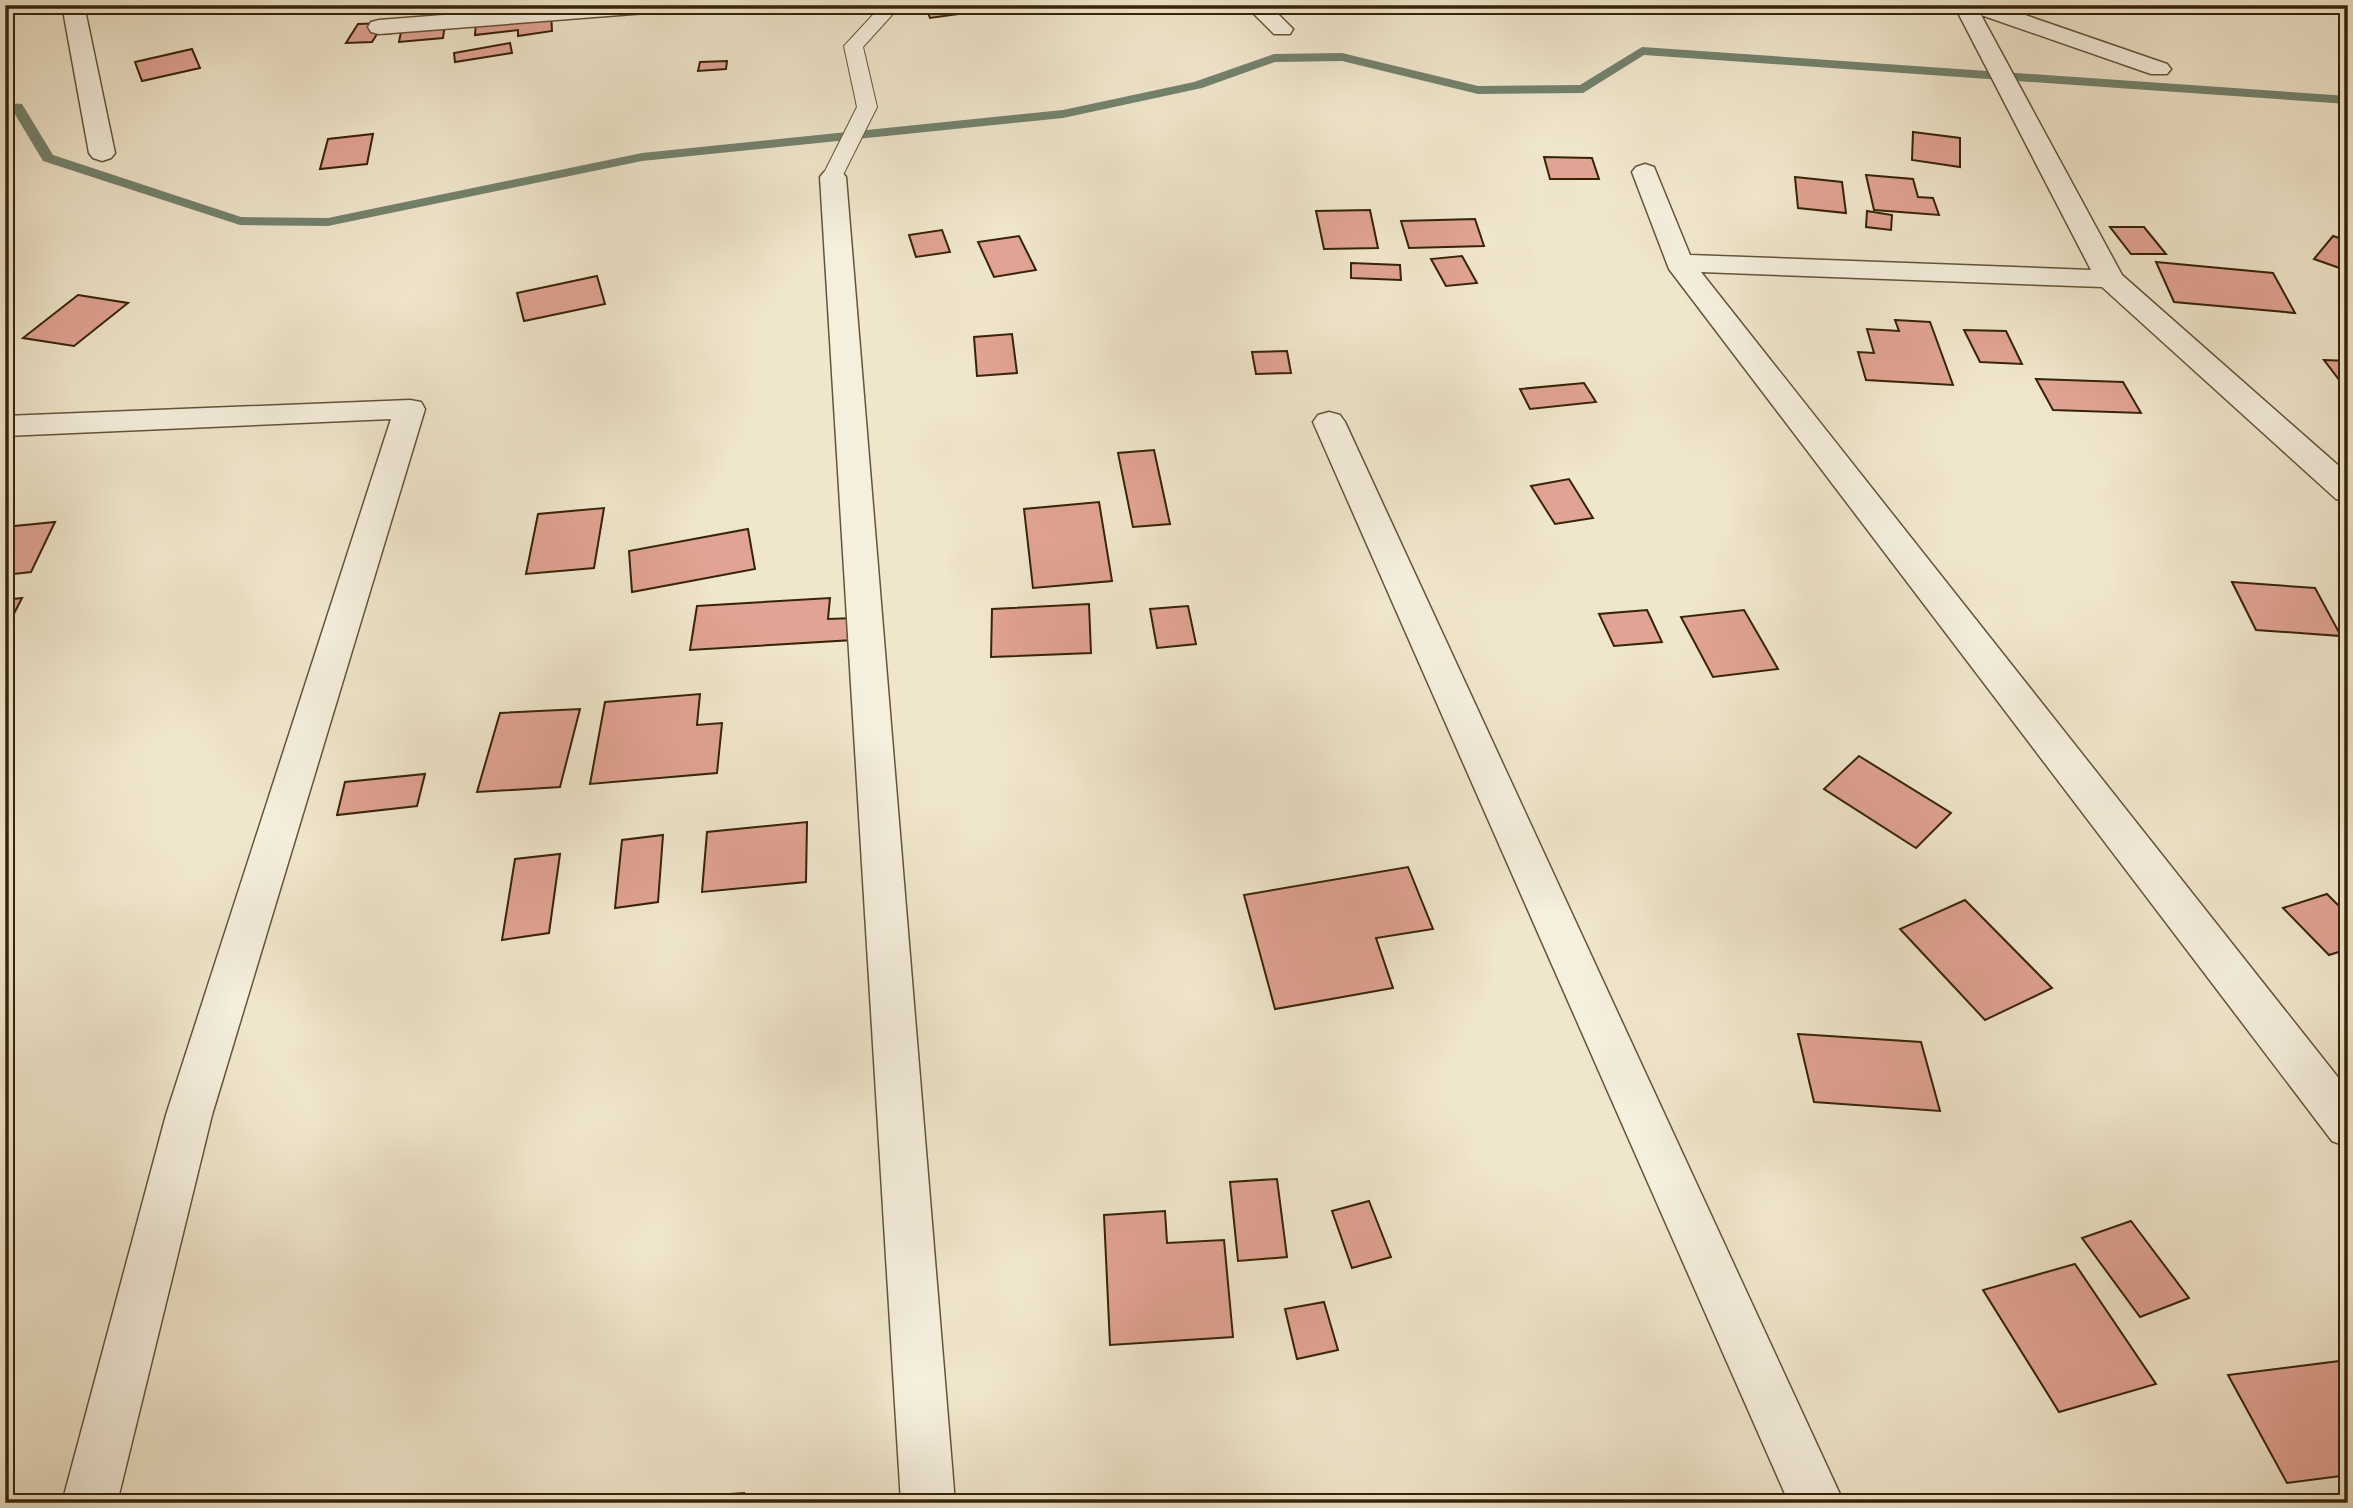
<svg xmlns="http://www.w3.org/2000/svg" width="2353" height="1508" font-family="'Libre Bodoni',serif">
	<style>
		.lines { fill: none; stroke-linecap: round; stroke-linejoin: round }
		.stream { fill: #73826e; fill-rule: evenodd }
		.building { fill: #e1a393; stroke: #362407; stroke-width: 2 }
		.lane-casing { stroke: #645438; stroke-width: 2 }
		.street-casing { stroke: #645438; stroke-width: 3 }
		.lane { fill: #f5efde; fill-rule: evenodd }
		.street { fill: #f5efde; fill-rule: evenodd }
	</style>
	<rect width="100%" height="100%" fill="#f0e6cc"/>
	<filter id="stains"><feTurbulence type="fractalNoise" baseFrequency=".00286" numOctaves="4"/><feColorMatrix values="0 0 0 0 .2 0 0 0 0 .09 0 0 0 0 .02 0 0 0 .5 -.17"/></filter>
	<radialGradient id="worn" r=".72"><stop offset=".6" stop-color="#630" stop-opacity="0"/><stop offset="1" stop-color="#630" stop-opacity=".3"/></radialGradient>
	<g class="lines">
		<path class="stream" d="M1642 47 2348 96V104L1644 55 1583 93 1478 94 1342 61 1275 62 1202 88 1063 118 642 161 328 226 240 225 43 161 13 111H5V103L22 104 53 155 241 217 328 218 642 153 1063 110 1194 82 1274 54 1342 53 1478 86 1580 85Z"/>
	</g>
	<g class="building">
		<path d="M165 5H203L167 12Z"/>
		<path d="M409 5H441L433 13 402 11Z"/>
		<path d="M925 5H962L966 13 930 18Z"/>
		<path d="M551 13 552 31 518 36V30L475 35 476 22Z"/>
		<path d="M446 16 443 38 399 42 401 32 385 34 387 24Z"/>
		<path d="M384 23 372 42 346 43 358 24Z"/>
		<path d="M510 43 512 53 455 62 454 53Z"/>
		<path d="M192 49 200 68 142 81 135 62Z"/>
		<path d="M727 61 726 69 698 71 700 62Z"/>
		<path d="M1913 132 1960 138V167L1912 160Z"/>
		<path d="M373 134 367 164 320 169 328 139Z"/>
		<path d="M1544 157 1592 158 1599 179H1550Z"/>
		<path d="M1866 175 1913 179 1918 197 1933 198 1939 215 1874 210Z"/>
		<path d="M1795 177 1842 182 1846 213 1798 208Z"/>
		<path d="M1370 210 1378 248 1324 249 1316 211Z"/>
		<path d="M1867 211 1892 215 1891 230 1866 227Z"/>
		<path d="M1475 219 1484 246 1409 248 1401 221Z"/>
		<path d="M2110 227H2144L2166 254H2131Z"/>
		<path d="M942 230 950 252 916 257 909 235Z"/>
		<path d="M1019 236 1036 270 994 277 978 242Z"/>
		<path d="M2333 236 2348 241V271L2314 259Z"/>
		<path d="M1462 256 1477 283 1446 286 1431 259Z"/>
		<path d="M2156 262 2273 273 2295 313 2174 302Z"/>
		<path d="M1351 263 1400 265 1401 280 1351 278Z"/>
		<path d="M597 276 605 304 524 321 517 293Z"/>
		<path d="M78 295 128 303 74 346 23 338Z"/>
		<path d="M1895 320 1930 322 1953 385 1866 380 1858 352 1874 353 1867 329 1899 331Z"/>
		<path d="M1964 330 2006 331 2022 364 1980 362Z"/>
		<path d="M1012 334 1017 373 977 376 974 337Z"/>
		<path d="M1287 351 1291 373 1256 374 1252 352Z"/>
		<path d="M2324 360 2348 361V381H2340Z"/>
		<path d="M2036 379 2123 382 2141 413 2053 410Z"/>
		<path d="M1584 383 1596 402 1530 409 1520 389Z"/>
		<path d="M1154 450 1170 524 1133 527 1118 453Z"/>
		<path d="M1569 479 1593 518 1555 524 1531 486Z"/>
		<path d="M1099 502 1112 581 1033 588 1024 509Z"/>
		<path d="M604 508 594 568 526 574 538 514Z"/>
		<path d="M55 522 31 572 5 575V527Z"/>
		<path d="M748 529 755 569 632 592 629 551Z"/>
		<path d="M2232 582 2315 588 2341 636 2256 630Z"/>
		<path d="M22 598 5 631V600Z"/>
		<path d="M830 598 828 619 854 618 853 640 690 650 697 606Z"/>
		<path d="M1089 604 1091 653 991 657 992 609Z"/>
		<path d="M1188 606 1196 644 1157 648 1150 609Z"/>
		<path d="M1647 610 1662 642 1614 646 1599 614Z"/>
		<path d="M1744 610 1778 669 1713 677 1681 617Z"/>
		<path d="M700 694 697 725 722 723 717 773 590 784 605 702Z"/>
		<path d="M580 709 560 787 477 792 500 713Z"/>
		<path d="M1859 756 1951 813 1916 848 1824 789Z"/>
		<path d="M425 774 417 806 337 815 345 782Z"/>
		<path d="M807 822 806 882 702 892 707 832Z"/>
		<path d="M663 835 658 902 615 908 622 840Z"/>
		<path d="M560 854 549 933 502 940 515 859Z"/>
		<path d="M1408 867 1433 929 1376 938 1393 988 1275 1009 1244 895Z"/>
		<path d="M2327 894 2348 915V949L2329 955 2283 908Z"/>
		<path d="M1965 900 2052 988 1985 1020 1900 929Z"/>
		<path d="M1798 1034 1921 1042 1940 1111 1814 1102Z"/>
		<path d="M1277 1179 1287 1257 1238 1261 1230 1182Z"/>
		<path d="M1369 1201 1391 1257 1352 1268 1332 1211Z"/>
		<path d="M1165 1211 1167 1243 1224 1240 1233 1337 1110 1345 1104 1215Z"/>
		<path d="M2131 1221 2189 1298 2140 1317 2082 1238Z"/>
		<path d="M2075 1264 2156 1384 2059 1412 1983 1290Z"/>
		<path d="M1324 1302 1338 1350 1297 1359 1285 1309Z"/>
		<path d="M2348 1360V1475L2287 1483 2228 1375Z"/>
		<path d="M744 1493 743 1503H657L658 1499Z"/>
	</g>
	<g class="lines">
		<defs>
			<path id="lane" d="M882 5H901L863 47 877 107 840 181H826L822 177 857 107 844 46Z"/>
			<g id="street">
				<path d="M62 5H84L115 153 111 158 102 161 93 158 89 153Z"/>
				<path d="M571 5H670L667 10 659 12 379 34 371 32 368 27 371 22 379 20Z"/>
				<path d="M1245 5H1269L1293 29 1290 34H1274Z"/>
				<path d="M1954 5H1996L2167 64 2171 69 2167 74H2151L1981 15 2122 275 2348 474V502L2336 499 2102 287 1701 272 2348 1090V1147L2332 1141 1669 269 1632 172 1636 167 1645 164 1654 167 1690 255 2091 270Z"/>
				<path d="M833 169 842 172 846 177 955 1503H901L820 177 824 172Z"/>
				<path d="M410 400 421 402 425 409 212 1115 117 1503H62L166 1115 391 419 5 436V416Z"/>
				<path d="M1329 412 1340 415 1345 422 1844 1503H1789L1313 422 1318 415Z"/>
			</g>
		</defs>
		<use href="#lane" class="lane-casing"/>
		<use href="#street" class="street-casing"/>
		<use href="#lane" class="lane"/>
		<use href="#street" class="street"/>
	</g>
	<rect width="2353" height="1508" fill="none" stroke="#f0e6cc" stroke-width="28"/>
	<rect x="7" y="7" width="2339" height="1494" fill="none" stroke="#362407" stroke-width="3.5"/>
	<rect x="14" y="14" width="2325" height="1480" fill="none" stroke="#362407" stroke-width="2"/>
	<rect width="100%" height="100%" filter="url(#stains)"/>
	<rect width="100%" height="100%" fill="url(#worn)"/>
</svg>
